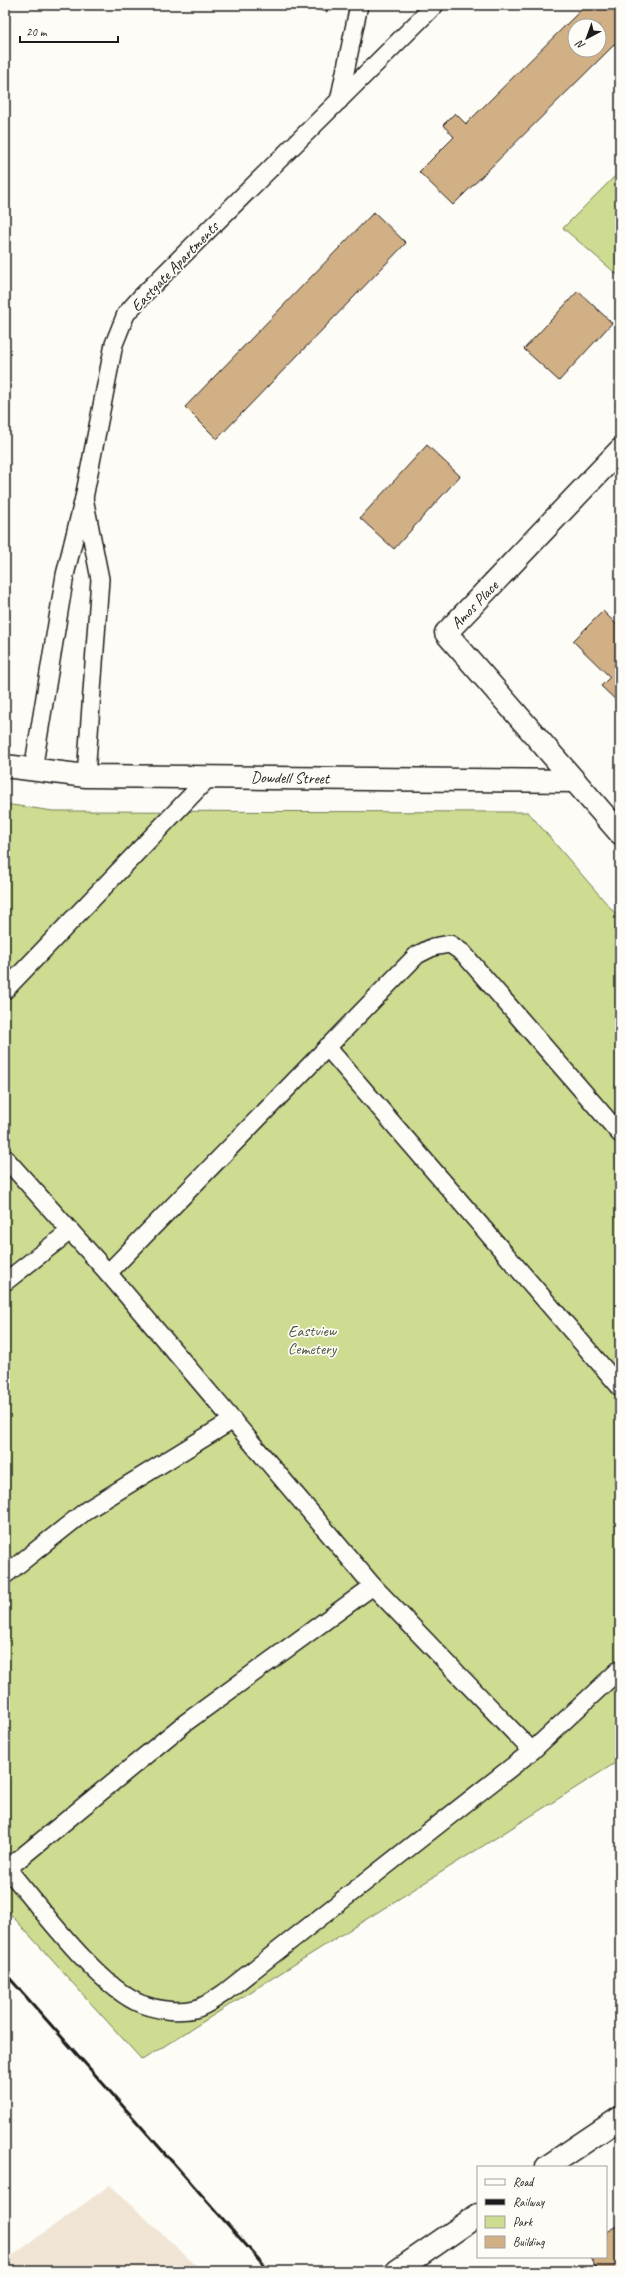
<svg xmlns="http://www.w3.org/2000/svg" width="625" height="2276" font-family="Caveat,sans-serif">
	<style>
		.built { fill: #f0e5d5 }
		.green { fill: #cddc90; stroke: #747c56 }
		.building { fill: #d2b085; stroke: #1c1c1c; fill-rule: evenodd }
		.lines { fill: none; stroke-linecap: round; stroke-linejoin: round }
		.service-casing { stroke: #1c1c1c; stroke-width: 20 }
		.minor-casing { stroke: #1c1c1c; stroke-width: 25 }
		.service { stroke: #fdfcf7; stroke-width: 17 }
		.minor { stroke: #fdfcf7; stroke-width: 22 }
		.rail { stroke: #1c1c1c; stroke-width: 3 }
		.labels { text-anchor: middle; stroke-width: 3.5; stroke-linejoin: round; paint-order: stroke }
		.street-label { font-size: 16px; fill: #1c1c1c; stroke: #fdfcf7 }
		.park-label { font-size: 16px; fill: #51563f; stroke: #fdfcf7 }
	</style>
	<rect width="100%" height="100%" fill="#fdfcf7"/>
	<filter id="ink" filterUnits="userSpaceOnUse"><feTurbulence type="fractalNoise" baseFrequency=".025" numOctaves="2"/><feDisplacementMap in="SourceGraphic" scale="8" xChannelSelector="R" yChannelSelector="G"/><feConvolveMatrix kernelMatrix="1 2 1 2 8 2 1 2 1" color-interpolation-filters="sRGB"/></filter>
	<g filter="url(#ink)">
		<path class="built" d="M110 2185 202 2271H5V2261Z"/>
		<g class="green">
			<path d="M620 171V277L563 228Z"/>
			<path d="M5 804 53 811 528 812 620 919V1760L142 2060 5 1908Z"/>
		</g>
		<g class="building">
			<path d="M299 5H328L327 12Z"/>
			<path d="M586 5H620V39L453 205 419 172 454 137 443 125 455 113 466 124ZM575 26H599V50H575Z"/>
			<path d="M374 212 406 243 217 439 185 407Z"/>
			<path d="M578 291 612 323 559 381 524 349Z"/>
			<path d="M427 445 460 476 394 549 360 518Z"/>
			<path d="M603 611 620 628V704L601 686 610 677 573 641Z"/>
			<path d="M620 2224V2271H598L590 2257H606V2232Z"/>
		</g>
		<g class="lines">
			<defs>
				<g id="service">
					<path d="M339 101 359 5"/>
					<path d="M84 498 114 344 126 314 142 296 435 5"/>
					<path d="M33 770 65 575 84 498 100 579 86 776"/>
					<path d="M5 990 210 776"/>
					<path d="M327 1047 620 1387"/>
					<path d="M5 1158 108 1273 373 1586 532 1751"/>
					<path d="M108 1273 417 955 433 947 450 944 463 953 620 1134"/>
					<path d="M5 1282 70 1231"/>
					<path d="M5 1575 87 1510 233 1420"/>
					<path d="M5 1866C36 1902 99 1988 141 2004 157 2010 178 2013 195 2009 205 2007 216 1998 224 1993L532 1751 620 1669"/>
					<path d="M7 1869 185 1723 373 1586"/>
				</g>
				<g id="minor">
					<path d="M620 450 446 633 620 833"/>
					<path d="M5 766 86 776 575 781"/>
					<path d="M547 2167 620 2118"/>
					<path d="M397 2271 478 2215"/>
				</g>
			</defs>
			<use href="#service" class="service-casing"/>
			<use href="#minor" class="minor-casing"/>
			<use href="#service" class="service"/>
			<use href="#minor" class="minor"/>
			<path class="rail" d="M5 1973 269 2271"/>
		</g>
	</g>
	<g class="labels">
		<g class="street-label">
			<text transform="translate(174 266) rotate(-46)" y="6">Eastgate Apartments</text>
			<text transform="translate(474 604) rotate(-46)" y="6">Amos Place</text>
			<text transform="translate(290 777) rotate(1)" y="6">Dowdell Street</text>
		</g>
		<g class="park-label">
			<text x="312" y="1336">Eastview<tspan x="312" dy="18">Cemetery</tspan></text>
		</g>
	</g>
	<rect width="625" height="2276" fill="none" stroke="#fdfcf7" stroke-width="20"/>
	<rect x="10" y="10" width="605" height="2256" fill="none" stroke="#1c1c1c" stroke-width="1.5" filter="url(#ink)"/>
	<rect x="477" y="2166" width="130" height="92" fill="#fdfcf7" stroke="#a3a29f"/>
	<rect x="485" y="2179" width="20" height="6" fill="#fdfcf7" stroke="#a3a29f"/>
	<text x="513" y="2186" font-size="12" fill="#1c1c1c">Road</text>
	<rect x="485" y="2199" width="20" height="6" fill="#1c1c1c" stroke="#a3a29f"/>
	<text x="513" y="2206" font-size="12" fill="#1c1c1c">Railway</text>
	<rect x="485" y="2216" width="20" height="12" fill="#cddc90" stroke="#a3a29f"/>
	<text x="513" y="2226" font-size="12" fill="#1c1c1c">Park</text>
	<rect x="485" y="2236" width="20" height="12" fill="#d2b085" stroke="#a3a29f"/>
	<text x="513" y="2246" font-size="12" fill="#1c1c1c">Building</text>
	<g transform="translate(587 38) rotate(221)"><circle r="19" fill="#fdfcf7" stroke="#a3a29f"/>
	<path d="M0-3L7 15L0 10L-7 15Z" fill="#1c1c1c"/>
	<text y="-6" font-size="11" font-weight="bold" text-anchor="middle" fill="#1c1c1c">N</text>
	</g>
	<path d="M20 36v6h98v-6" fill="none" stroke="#1c1c1c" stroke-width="2"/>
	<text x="26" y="36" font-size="12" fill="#1c1c1c" stroke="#fdfcf7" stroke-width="3" paint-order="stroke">20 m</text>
</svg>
